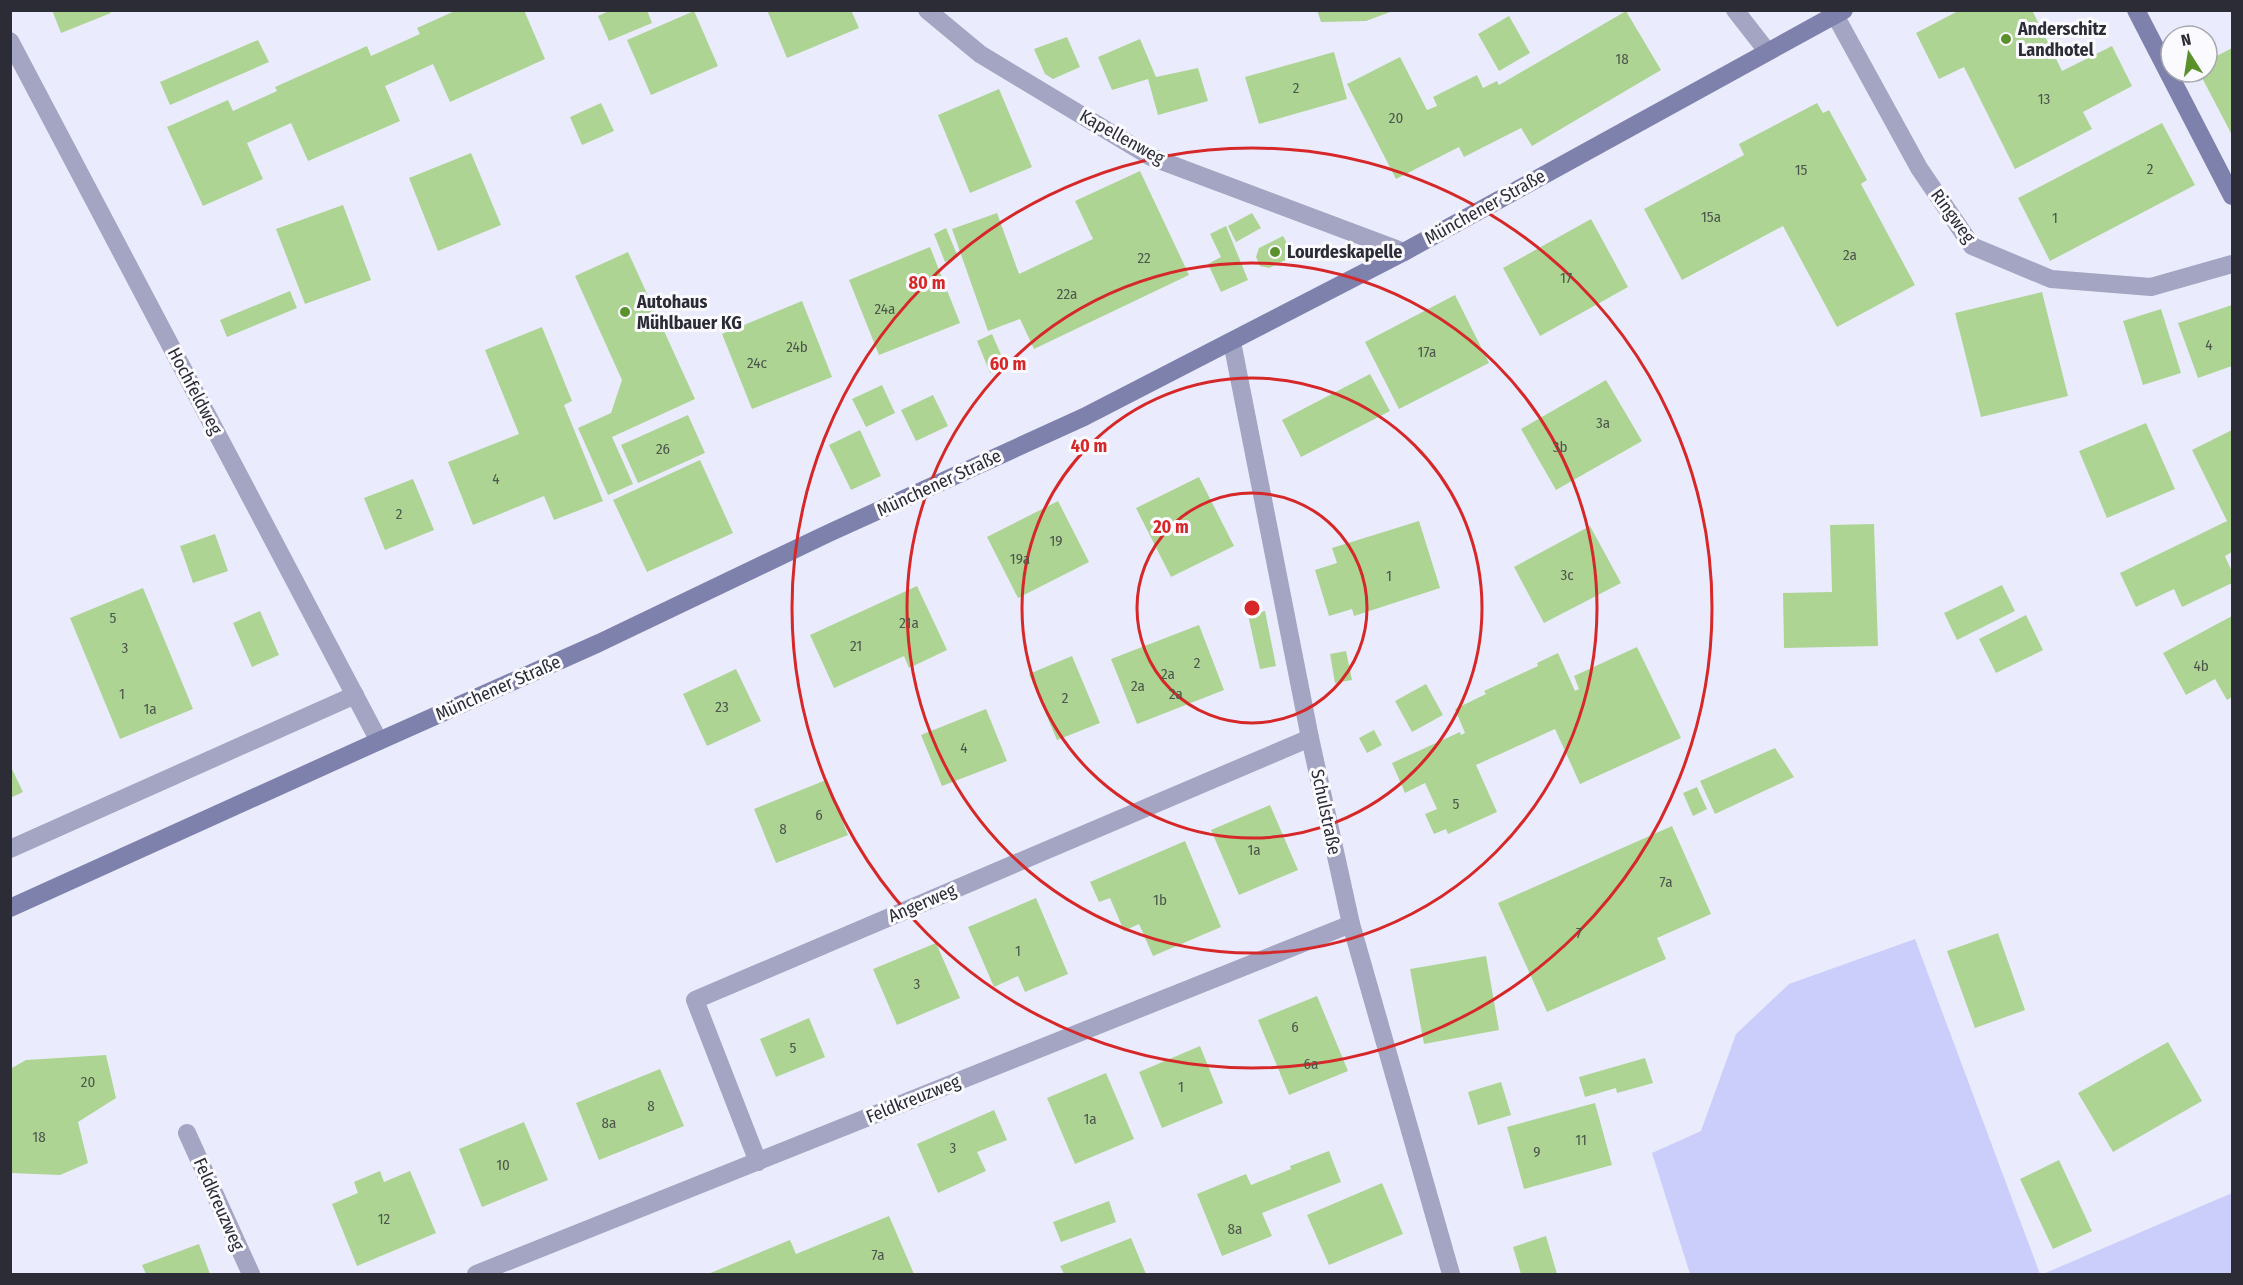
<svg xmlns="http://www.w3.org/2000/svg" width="2243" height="1285" font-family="'Fira Sans Condensed',sans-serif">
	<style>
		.green { fill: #cbcefa }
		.building { fill: #add493 }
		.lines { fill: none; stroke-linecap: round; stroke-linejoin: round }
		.street { stroke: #a3a5c3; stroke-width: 18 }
		.secondary { stroke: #7f81ad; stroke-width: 18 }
		.ring { fill: none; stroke: #d62828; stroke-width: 3 }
		.poi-dot { fill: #5b912b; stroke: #fafaff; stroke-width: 2 }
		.labels { text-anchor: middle; stroke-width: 6; stroke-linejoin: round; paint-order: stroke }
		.number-label { font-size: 15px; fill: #4c564c }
		.poi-label { font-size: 18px; font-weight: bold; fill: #2b2c35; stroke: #fafaff; text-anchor: start }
		.street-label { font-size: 18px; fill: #2b2c35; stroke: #fafaff }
		.centre { fill: #d62828; stroke: #fafaff; stroke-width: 3 }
		.ring-label { font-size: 18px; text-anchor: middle; font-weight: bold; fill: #d62828; stroke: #fafaff; stroke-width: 6; stroke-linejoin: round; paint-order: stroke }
	</style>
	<rect width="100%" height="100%" fill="#eaecfe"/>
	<g class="green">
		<path d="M1915 939 2040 1274H1690L1652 1153 1701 1131 1736 1034 1789 984Z"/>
		<path d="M2232 1193V1274H2043Z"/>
	</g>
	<g class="building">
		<path d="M52 10H109L111 13 61 33Z"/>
		<path d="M457 10H524L545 59 450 102 433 64 385 86 400 121 308 161 291 123 247 143 263 179 203 206 167 127 228 100 233 111 277 91 275 87 367 46 371 56 420 34 417 28Z"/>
		<path d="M611 10H647L652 23 609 41 598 16Z"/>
		<path d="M767 10H851L859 28 787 58Z"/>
		<path d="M1317 10H1393V11L1366 21 1321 22Z"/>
		<path d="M1960 10H2032L2062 71 2112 46 2132 86 2083 112 2092 129 2015 169 1964 67 1939 79 1916 33Z"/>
		<path d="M694 11 718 66 651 95 627 40Z"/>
		<path d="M1626 11 1661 70 1532 146 1521 128 1464 157 1459 147 1396 179 1347 84 1400 57 1427 110 1437 106 1433 97 1477 75 1483 88 1497 81 1499 85Z"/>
		<path d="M1509 16 1530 53 1499 71 1478 34Z"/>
		<path d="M1067 37 1080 67 1053 79 1045 74 1034 49Z"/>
		<path d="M1140 39 1156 77 1198 68 1208 101 1158 115 1148 79 1112 90 1098 57Z"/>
		<path d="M258 40 269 62 170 105 160 82Z"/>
		<path d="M2232 48V135L2199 72H2207V61Z"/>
		<path d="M1334 52 1347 99 1259 124 1245 77Z"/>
		<path d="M999 89 1032 167 970 193 938 115Z"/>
		<path d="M601 103 614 131 582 145 570 117Z"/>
		<path d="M1817 103 1823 113 1829 110 1867 180 1861 184 1915 285 1837 327 1783 226 1682 280 1644 209 1744 155 1739 144Z"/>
		<path d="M2162 123 2195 185 2050 261 2018 198Z"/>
		<path d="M471 153 501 225 438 251 409 178Z"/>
		<path d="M1140 171 1189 275 1034 349 1020 319 988 331 952 229 997 213 1019 274 1093 239 1075 201Z"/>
		<path d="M343 205 371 280 305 304 276 229Z"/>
		<path d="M1252 213 1261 228 1236 242 1228 226Z"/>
		<path d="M1591 219 1628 287 1540 336 1503 268Z"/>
		<path d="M1226 226 1248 280 1221 292 1208 264 1221 257 1210 234Z"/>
		<path d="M946 228 958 257 945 262 934 234Z"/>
		<path d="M1283 236 1294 256 1269 268 1260 266 1256 257 1259 248Z"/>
		<path d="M930 247 960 323 879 355 849 280Z"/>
		<path d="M628 252 695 399 612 437 633 484 608 495 578 428 611 413 622 380 575 276Z"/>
		<path d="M290 291 297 308 227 337 220 320Z"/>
		<path d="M2042 292 2068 396 1981 417 1955 313Z"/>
		<path d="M1455 295 1489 363 1399 409 1365 342Z"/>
		<path d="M802 301 832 377 752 409 722 334Z"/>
		<path d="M2232 305V366L2198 378 2178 323Z"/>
		<path d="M2161 309 2181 373 2143 385 2123 321Z"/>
		<path d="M542 327 572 401 564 405 603 501 554 520 544 496 473 525 448 462 519 434 485 350Z"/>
		<path d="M992 334 1006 366 990 373 977 341Z"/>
		<path d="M1370 374 1390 411 1301 457 1282 420Z"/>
		<path d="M1606 380 1642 441 1556 490 1521 429Z"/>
		<path d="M882 385 895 413 866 427 852 399Z"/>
		<path d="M933 395 948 426 916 441 901 410Z"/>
		<path d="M688 415 705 453 638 483 621 445Z"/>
		<path d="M2146 423 2175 489 2107 518 2079 451Z"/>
		<path d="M860 430 881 476 851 490 829 445Z"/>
		<path d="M2232 430V552L2225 556 2232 572V583L2182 607 2174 589 2136 607 2120 573 2227 521 2192 450Z"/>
		<path d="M700 460 733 533 647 572 613 500Z"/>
		<path d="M1199 477 1234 546 1171 577 1136 508Z"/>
		<path d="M413 479 434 530 385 550 364 498Z"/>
		<path d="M1058 501 1089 562 1018 598 987 537Z"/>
		<path d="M1419 521 1440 588 1354 616 1352 609 1329 616 1315 570 1337 563 1332 548Z"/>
		<path d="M1874 524 1878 646 1784 648 1783 593 1832 592 1830 525Z"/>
		<path d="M1590 526 1621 583 1544 623 1514 567Z"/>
		<path d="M215 534 228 571 193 583 180 546Z"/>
		<path d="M2002 585 2015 611 1957 640 1944 613Z"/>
		<path d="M917 586 947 650 909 668 904 656 834 688 810 635Z"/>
		<path d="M143 588 193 709 120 739 70 618Z"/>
		<path d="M260 611 279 655 252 667 233 623Z"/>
		<path d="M1265 611 1276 666 1260 669 1248 615Z"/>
		<path d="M2026 615 2043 650 1996 673 1979 639Z"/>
		<path d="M2232 616V697L2227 700 2215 679 2186 695 2163 653Z"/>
		<path d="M1199 625 1224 690 1137 724 1111 659Z"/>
		<path d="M1637 647 1681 738 1580 784 1555 729 1476 765 1497 812 1448 834 1446 829 1434 834 1425 814 1437 809 1425 783 1405 793 1392 763 1460 732 1461 735 1465 733 1455 709 1486 694 1484 691 1538 666 1537 663 1558 653 1575 691 1579 689 1574 676Z"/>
		<path d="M1346 651 1352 680 1335 683 1330 654Z"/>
		<path d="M1072 656 1100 723 1057 740 1029 674Z"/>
		<path d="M736 669 761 721 707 746 683 694Z"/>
		<path d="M1426 684 1443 715 1412 732 1395 701Z"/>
		<path d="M986 709 1007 761 942 786 921 735Z"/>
		<path d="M1374 730 1382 745 1367 753 1359 738Z"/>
		<path d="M1775 748 1794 777 1715 814 1700 781Z"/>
		<path d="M10 765 23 792 10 798Z"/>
		<path d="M826 780 848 835 776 863 754 809Z"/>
		<path d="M1697 787 1707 809 1693 816 1683 793Z"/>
		<path d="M1270 805 1298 870 1239 895 1211 830Z"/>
		<path d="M1672 826 1711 914 1657 938 1666 959 1547 1012 1498 903Z"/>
		<path d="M1185 841 1221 927 1153 956 1139 924 1124 931 1110 898 1099 902 1090 882Z"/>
		<path d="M1036 898 1068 974 1025 992 1018 976 994 987 968 927Z"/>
		<path d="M1998 933 2025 1010 1975 1028 1947 951Z"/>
		<path d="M936 943 960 998 897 1025 873 969Z"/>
		<path d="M1486 956 1499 1030 1424 1044 1410 969Z"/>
		<path d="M1317 996 1348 1071 1289 1095 1258 1020Z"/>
		<path d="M809 1018 825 1057 776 1077 760 1039Z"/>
		<path d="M2168 1042 2202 1101 2113 1152 2078 1093Z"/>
		<path d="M1200 1046 1223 1103 1162 1128 1139 1072Z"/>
		<path d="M106 1055 116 1098 78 1122 88 1163 60 1175 10 1173V1069L26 1060Z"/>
		<path d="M1645 1058 1653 1083 1617 1093 1616 1088 1585 1097 1579 1077Z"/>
		<path d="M660 1069 684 1126 599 1160 576 1103Z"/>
		<path d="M1106 1073 1134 1139 1075 1164 1047 1098Z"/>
		<path d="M1501 1082 1511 1115 1478 1125 1468 1092Z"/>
		<path d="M1595 1103 1612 1165 1524 1189 1507 1127Z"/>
		<path d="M994 1110 1007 1140 977 1152 986 1171 938 1193 917 1144Z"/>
		<path d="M524 1122 548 1180 482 1207 459 1149Z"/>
		<path d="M1329 1151 1341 1182 1262 1213 1272 1236 1222 1256 1197 1194 1246 1174 1251 1185 1291 1169 1290 1166Z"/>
		<path d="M2059 1160 2092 1231 2053 1249 2020 1179Z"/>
		<path d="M380 1171 384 1182 410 1171 436 1233 357 1266 332 1204 358 1193 354 1182Z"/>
		<path d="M1382 1183 1403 1234 1329 1265 1307 1215Z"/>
		<path d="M1109 1201 1116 1222 1061 1242 1053 1222Z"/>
		<path d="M889 1216 914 1274H708L790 1240 796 1254Z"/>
		<path d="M1546 1236 1557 1274H1521L1513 1247Z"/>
		<path d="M1131 1238 1146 1274H1064L1060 1266Z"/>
		<path d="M199 1244 210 1274H146L142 1265Z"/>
	</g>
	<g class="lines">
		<g class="street">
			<path d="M927 10 980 54 1151 157 1404 252"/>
			<path d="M1735 10 1767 51"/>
			<path d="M1835 15 1919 168 1972 246 2051 279 2151 287 2232 264"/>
			<path d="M10 41 379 741"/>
			<path d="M1232 342 1310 738 1351 924 1451 1274"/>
			<path d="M10 849 355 695"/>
			<path d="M187 1133 251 1274"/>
			<path d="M758 1162 695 1000 1310 738"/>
			<path d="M476 1274 1351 924"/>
		</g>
		<g class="secondary">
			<path d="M2136 10 2232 196"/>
			<path d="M10 908 379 741 599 643 829 533 1084 417 1404 252 1844 10"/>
		</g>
	</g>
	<g class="ring">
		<circle cx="1252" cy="608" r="115"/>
		<circle cx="1252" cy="608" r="230"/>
		<circle cx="1252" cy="608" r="345"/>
		<circle cx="1252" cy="608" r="460"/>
	</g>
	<g class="poi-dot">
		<circle cx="2006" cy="39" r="6"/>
		<circle cx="1275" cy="252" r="6"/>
		<circle cx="625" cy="312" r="6"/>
	</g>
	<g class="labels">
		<g class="number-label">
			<text x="1622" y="64">18</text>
			<text x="1296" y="93">2</text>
			<text x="2044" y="104">13</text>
			<text x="1396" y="123">20</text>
			<text x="2150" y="174">2</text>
			<text x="1801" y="175">15</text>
			<text x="1711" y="222">15a</text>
			<text x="2055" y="223">1</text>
			<text x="1850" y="260">2a</text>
			<text x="1144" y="263">22</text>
			<text x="1566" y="283">17</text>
			<text x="1067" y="299">22a</text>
			<text x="885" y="314">24a</text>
			<text x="2209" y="350">4</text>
			<text x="797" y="352">24b</text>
			<text x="1427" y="357">17a</text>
			<text x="757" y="368">24c</text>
			<text x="1603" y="428">3a</text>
			<text x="1560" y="452">3b</text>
			<text x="663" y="454">26</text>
			<text x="496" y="484">4</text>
			<text x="399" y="519">2</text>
			<text x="1056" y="546">19</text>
			<text x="1020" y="564">19a</text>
			<text x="1567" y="580">3c</text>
			<text x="1389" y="581">1</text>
			<text x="113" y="623">5</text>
			<text x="909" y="628">21a</text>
			<text x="856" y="651">21</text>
			<text x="125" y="653">3</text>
			<text x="1197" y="668">2</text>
			<text x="2201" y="671">4b</text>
			<text x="1168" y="679">2a</text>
			<text x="1138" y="691">2a</text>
			<text x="122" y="699">1</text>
			<text x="1176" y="699">2a</text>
			<text x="1065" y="703">2</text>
			<text x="722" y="712">23</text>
			<text x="150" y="714">1a</text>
			<text x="964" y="753">4</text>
			<text x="1456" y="809">5</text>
			<text x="819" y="820">6</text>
			<text x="783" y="834">8</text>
			<text x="1254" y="855">1a</text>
			<text x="1666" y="887">7a</text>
			<text x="1160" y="905">1b</text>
			<text x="1579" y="938">7</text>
			<text x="1018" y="956">1</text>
			<text x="917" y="989">3</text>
			<text x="1295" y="1032">6</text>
			<text x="793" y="1053">5</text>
			<text x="1311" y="1069">6a</text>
			<text x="88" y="1087">20</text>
			<text x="1181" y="1092">1</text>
			<text x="651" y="1111">8</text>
			<text x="1090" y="1124">1a</text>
			<text x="609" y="1128">8a</text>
			<text x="39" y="1142">18</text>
			<text x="1581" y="1145">11</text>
			<text x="953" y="1153">3</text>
			<text x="1537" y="1157">9</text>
			<text x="503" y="1170">10</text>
			<text x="384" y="1224">12</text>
			<text x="1235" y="1234">8a</text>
			<text x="878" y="1260">7a</text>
		</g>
		<g class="poi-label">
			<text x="2018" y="35">Anderschitz<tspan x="2018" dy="21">Landhotel</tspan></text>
			<text x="1287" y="258">Lourdeskapelle</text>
			<text x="637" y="308">Autohaus<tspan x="637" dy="21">Mühlbauer KG</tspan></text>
		</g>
		<g class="street-label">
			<text transform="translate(1122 137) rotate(29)" y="6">Kapellenweg</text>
			<text transform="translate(1485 207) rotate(-29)" y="6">Münchener Straße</text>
			<text transform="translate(1953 216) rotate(54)" y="6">Ringweg</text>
			<text transform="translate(195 391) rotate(62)" y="6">Hochfeldweg</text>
			<text transform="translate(939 483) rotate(-25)" y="6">Münchener Straße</text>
			<text transform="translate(498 688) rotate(-24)" y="6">Münchener Straße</text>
			<text transform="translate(1326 812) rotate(78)" y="6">Schulstraße</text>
			<text transform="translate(922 903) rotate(-23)" y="6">Angerweg</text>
			<text transform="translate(913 1099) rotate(-22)" y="6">Feldkreuzweg</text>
			<text transform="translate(219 1204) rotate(66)" y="6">Feldkreuzweg</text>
		</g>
	</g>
	<circle cx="1252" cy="608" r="9" class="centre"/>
	<g class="ring-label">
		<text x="927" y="289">80 m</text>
		<text x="1008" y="370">60 m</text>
		<text x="1089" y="452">40 m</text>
		<text x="1171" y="533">20 m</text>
	</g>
	<rect width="2243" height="1285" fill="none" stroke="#2b2c35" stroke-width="24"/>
	<g transform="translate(2189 54) rotate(348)"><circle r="28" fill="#fafaff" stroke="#a7a8ae" stroke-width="1.5"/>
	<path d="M0-4.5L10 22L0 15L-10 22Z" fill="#5b912b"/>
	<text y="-9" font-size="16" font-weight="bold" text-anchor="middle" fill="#2b2c35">N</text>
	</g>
</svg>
